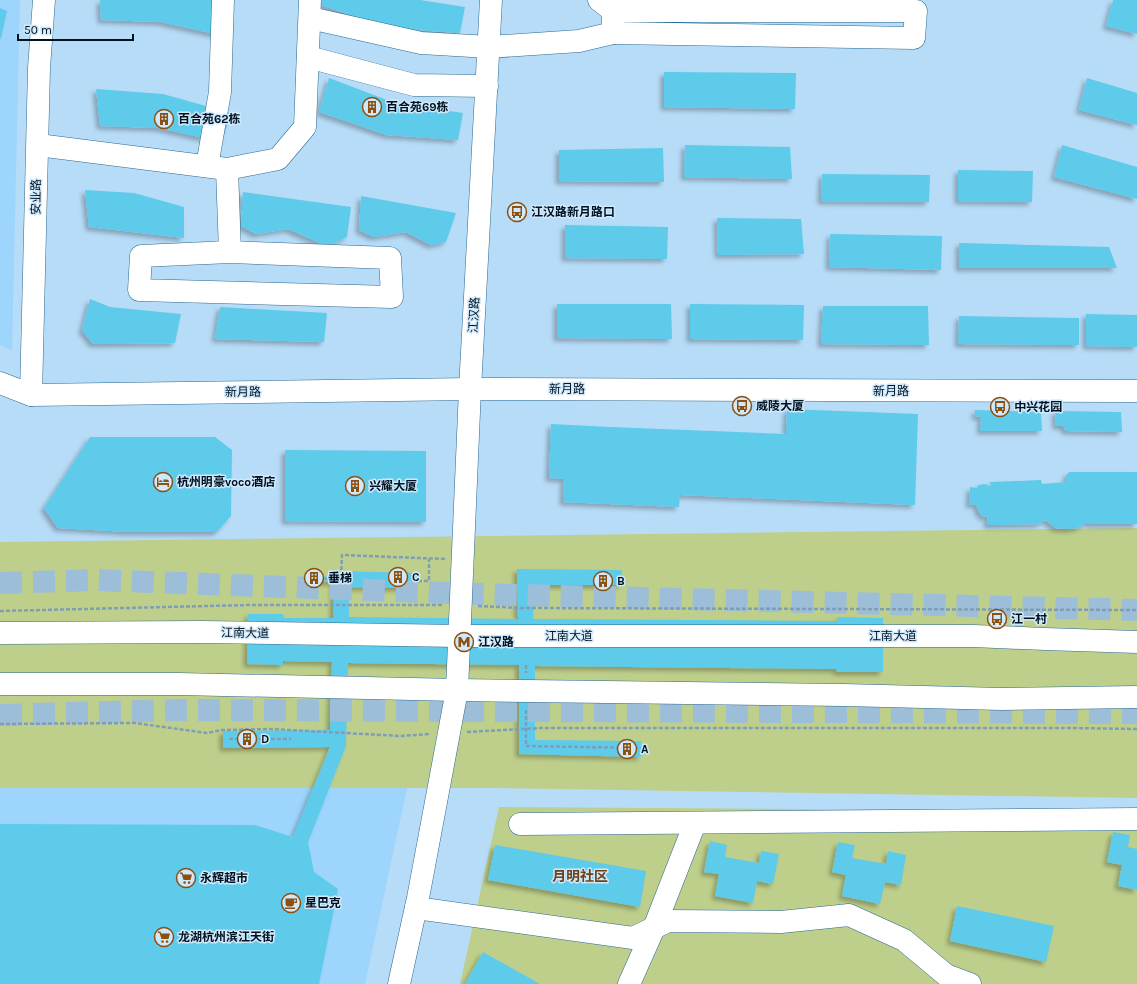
<svg xmlns="http://www.w3.org/2000/svg" width="1137" height="984" font-family="Karla,'Noto Sans SC',sans-serif">
	<style>
		.built { fill: #9dd5fd }
		.green { fill: #becf8b }
		.building { fill: #5ecbeb; filter: url(#shadow) }
		.lines { fill: none; stroke-linecap: round; stroke-linejoin: round }
		.highway-tunnel { stroke: #9cbed8; stroke-width: 22; stroke-dasharray: 22 11; stroke-linecap: butt }
		.minor-casing { stroke: #2a6992; stroke-width: 23 }
		.major-casing { stroke: #2a6992; stroke-width: 23 }
		.path { stroke: #7f9eb6; stroke-width: 2.5; stroke-dasharray: 4 2; stroke-linecap: butt }
		.minor { stroke: #fff; stroke-width: 22 }
		.major { stroke: #fff; stroke-width: 22 }
		.labels { text-anchor: middle; stroke-width: 3; stroke-linejoin: round; paint-order: stroke }
		.poi-label { font-size: 12px; font-weight: bold; fill: #001222; stroke: #cfe8fa; text-anchor: start }
		.street-label { font-size: 12px; fill: #001222; stroke: #cfe8fa }
		.quarter-label { font-size: 14px; font-weight: bold; fill: #6b4119; stroke: #cfe8fa }
	</style>
	<defs>
		<filter id="shadow"><feDropShadow dx="-3.5" dy="3.5" stdDeviation="2" flood-color="#0004"/></filter>
	</defs>
	<rect width="100%" height="100%" fill="#b7dcf8"/>
	<g class="built">
		<path d="M0 0H20L12 351 0 345Z"/>
		<path d="M0 788H407L365 984H0Z"/>
	</g>
	<g class="green">
		<path d="M1137 528V798L495 788H0V542Z"/>
		<path d="M499 807 1137 811V984H460Z"/>
	</g>
	<g class="building">
		<path d="M100 0H211L234 6 224 36 161 22 101 20Z"/>
		<path d="M322 0H420L465 7 460 33 389 28 321 5Z"/>
		<path d="M1113 0H1137V34L1106 26Z"/>
		<path d="M0 8 7 11 1 38H0Z"/>
		<path d="M664 72 796 73 795 109 664 107Z"/>
		<path d="M329 78 395 103 463 113 458 140 387 135 319 112Z"/>
		<path d="M1087 78 1137 93V125L1079 110Z"/>
		<path d="M96 89 163 94 231 113 222 142 159 128 100 126Z"/>
		<path d="M685 145 790 147 792 179 684 177Z"/>
		<path d="M1062 145 1137 167V199L1054 177Z"/>
		<path d="M663 148 664 182 559 181V150Z"/>
		<path d="M958 170 1033 171 1032 202 958 201Z"/>
		<path d="M822 174 930 175 929 202 821 201Z"/>
		<path d="M85 190 134 193 184 207V238L89 227Z"/>
		<path d="M243 192 351 207 347 237 327 246 288 229 256 234 241 226Z"/>
		<path d="M361 196 456 213 446 242 431 245 406 232 374 237 359 230Z"/>
		<path d="M717 218 801 219 804 254 718 255Z"/>
		<path d="M565 225 668 227 667 259 565 258Z"/>
		<path d="M830 234 942 236 941 270 829 267Z"/>
		<path d="M959 243 1109 247 1117 268H959Z"/>
		<path d="M90 299 110 307 181 314 175 343 93 344 82 330Z"/>
		<path d="M557 304H671L672 339 557 338Z"/>
		<path d="M690 304 804 305 803 340 690 339Z"/>
		<path d="M823 306H928L929 345 821 344Z"/>
		<path d="M220 307 327 313 324 342 215 339Z"/>
		<path d="M1086 314 1137 315V347L1086 346Z"/>
		<path d="M959 316 1079 318V345L958 344Z"/>
		<path d="M787 409 918 414 915 505 680 495 679 507 563 502 564 479 549 478 551 424 610 427 786 434Z"/>
		<path d="M975 410 1041 412 1042 431H980L981 417 975 416Z"/>
		<path d="M1055 411 1121 412 1122 432 1066 431 1063 426H1056Z"/>
		<path d="M90 437H215L232 450 231 516 217 532H129L58 528 44 508Z"/>
		<path d="M285 450 426 451V522L285 521Z"/>
		<path d="M1070 472H1137V524H1090L1088 522 1077 528 1067 529 1056 528 1045 520 1039 524 987 525 988 516 983 517 979 512 976 504 969 505 970 487 977 488 978 485 984 484 991 486 990 482 1041 480 1042 484 1067 482 1066 476 1068 473Z"/>
		<path d="M517 569 622 570 621 585H534L533 619 837 621 838 617 883 618V672H837L836 669 535 666V740L641 741V757L519 754V665L348 663 346 746 308 842 314 872 338 889 319 984H0V824L255 825 293 837 330 747 223 748V731L330 730 332 662 283 661V665L247 664 248 614H283L284 618H333L334 582H319V584H310L309 573 319 572V577L334 576 335 571 418 573 417 588 349 587V617L518 619Z"/>
		<path d="M1113 832 1130 835 1128 847 1137 849V890L1118 886 1122 865 1107 862Z"/>
		<path d="M710 841 727 845 725 857 759 863 761 851 779 854 773 884 757 881 753 903 715 896 719 874 704 872Z"/>
		<path d="M838 842 855 845 852 858 886 864 888 851 906 855 901 885 885 882 880 904 842 896 846 875 832 872Z"/>
		<path d="M495 845 646 871 640 907 488 880Z"/>
		<path d="M957 906 1054 926 1046 962 950 941Z"/>
		<path d="M483 952 540 984H465Z"/>
	</g>
	<g class="lines">
		<g class="highway-tunnel">
			<path d="M0 583 96 580 478 594 1137 610"/>
			<path d="M0 715 180 710 1137 713"/>
		</g>
		<defs>
			<g id="minor">
				<path d="M613 11H916L914 38 613 33"/>
				<path d="M310 18 421 43 489 47 579 41 613 33V11L599 0"/>
				<path d="M308 57 414 85 487 86"/>
				<path d="M38 145 227 169 278 159 305 127 310 0"/>
				<path d="M207 166 220 92 223 0"/>
				<path d="M227 169 230 252 141 256 139 290 392 297 390 258 230 252"/>
				<path d="M0 383 31 395 470 389 1137 391"/>
				<path d="M31 395 39 68 44 0"/>
				<path d="M520 824 1137 819"/>
				<path d="M416 908 633 938 668 921 781 922 849 915 904 940 946 975 970 984"/>
				<path d="M399 984 418 898 457 690 470 389 491 0"/>
				<path d="M629 984 654 928 695 823"/>
			</g>
			<g id="major">
				<path d="M0 633 202 632 459 636H973L1045 639 1137 642"/>
				<path d="M0 684H179L457 690 844 695 1002 699 1137 697"/>
			</g>
		</defs>
		<use href="#minor" class="minor-casing"/>
		<use href="#major" class="major-casing"/>
		<g class="path">
			<path d="M319 579 341 578 342 555 445 559"/>
			<path d="M418 581H429V559"/>
			<path d="M478 606 521 608 1137 610"/>
			<path d="M0 611 250 605H443"/>
			<path d="M526 665V673"/>
			<path d="M526 710V746L638 748"/>
			<path d="M0 724 135 723 207 733 221 730 270 729 401 736 430 734"/>
			<path d="M467 732 540 728H1071L1137 729"/>
			<path d="M229 739H291"/>
		</g>
		<use href="#minor" class="minor"/>
		<use href="#major" class="major"/>
	</g>
	<defs>
		<symbol id="building-ring" viewBox="-11 -11 22 22"><circle r="9.5" fill="#cfe8fa" stroke="#8c5010" stroke-width="1.5"/><path d="M-4-6H4V6H1V3H-1V6H-4ZM-2.5-4.3h1.7v1.8h-1.7ZM.8-4.3h1.7v1.8H.8ZM-2.5-1h1.7V.8h-1.7ZM.8-1h1.7V.8H.8Z" fill="#8c5010"/></symbol>
		<symbol id="bus-ring" viewBox="-11 -11 22 22"><circle r="9.5" fill="#cfe8fa" stroke="#8c5010" stroke-width="1.5"/><path d="M-5-6H5V4H4V6H2V4H-2V6H-4V4H-5ZM-3.5-4V0h7V-4ZM-3.5 1.2v1.5H-2V1.2ZM2 1.2v1.5H3.5V1.2Z" fill="#8c5010"/></symbol>
		<symbol id="hotel-ring" viewBox="-11 -11 22 22"><circle r="9.5" fill="#cfe8fa" stroke="#8c5010" stroke-width="1.5"/><path d="M-6-4.5h1.5V1H6V5H4.5V3h-9V5H-6ZM-4 0a1.8 1.8 0 1 1 3.6 0ZM.5 0V-2.5h3Q6-2.5 6 0Z" fill="#8c5010"/></symbol>
		<symbol id="metro-ring" viewBox="-11 -11 22 22"><circle r="9.5" fill="#cfe8fa" stroke="#8c5010" stroke-width="1.5"/><path d="M-5.5 5V-5H-3L0 0L3-5H5.5V5H3V-.5L0 4L-3-.5V5Z" fill="#8c5010"/></symbol>
		<symbol id="supermarket-ring" viewBox="-11 -11 22 22"><circle r="9.5" fill="#cfe8fa" stroke="#8c5010" stroke-width="1.5"/><path d="M-6-5.5h2.5l.6 2H6L4.5 2H-2.5L-4.4-4H-6ZM-1.5 3.2a1.3 1.3 0 1 0 .1 0ZM3 3.2a1.3 1.3 0 1 0 .1 0Z" fill="#8c5010"/></symbol>
		<symbol id="cafe-ring" viewBox="-11 -11 22 22"><circle r="9.5" fill="#cfe8fa" stroke="#8c5010" stroke-width="1.5"/><path d="M-5.5-4.5H6V0H3Q3 3.5 0 3.5H-2.5Q-5.5 3.5-5.5 0ZM3-3.2v2h1.7v-2ZM-6 4.5H4V6H-6Z" fill="#8c5010"/></symbol>
	</defs>
	<g fill-rule="evenodd">
		<use href="#building-ring" x="361" y="96" width="22" height="22"/>
		<use href="#building-ring" x="153" y="108" width="22" height="22"/>
		<use href="#bus-ring" x="506" y="201" width="22" height="22"/>
		<use href="#bus-ring" x="731" y="395" width="22" height="22"/>
		<use href="#bus-ring" x="989" y="396" width="22" height="22"/>
		<use href="#hotel-ring" x="152" y="471" width="22" height="22"/>
		<use href="#building-ring" x="344" y="475" width="22" height="22"/>
		<use href="#building-ring" x="387" y="566" width="22" height="22"/>
		<use href="#building-ring" x="303" y="567" width="22" height="22"/>
		<use href="#building-ring" x="592" y="570" width="22" height="22"/>
		<use href="#bus-ring" x="986" y="608" width="22" height="22"/>
		<use href="#metro-ring" x="453" y="631" width="22" height="22"/>
		<use href="#building-ring" x="236" y="728" width="22" height="22"/>
		<use href="#building-ring" x="616" y="738" width="22" height="22"/>
		<use href="#supermarket-ring" x="175" y="867" width="22" height="22"/>
		<use href="#cafe-ring" x="280" y="892" width="22" height="22"/>
		<use href="#supermarket-ring" x="153" y="926" width="22" height="22"/>
	</g>
	<g class="labels">
		<g class="poi-label">
			<text x="386" y="111">百合苑69栋</text>
			<text x="178" y="123">百合苑62栋</text>
			<text x="531" y="216">江汉路新月路口</text>
			<text x="756" y="410">威陵大厦</text>
			<text x="1014" y="411">中兴花园</text>
			<text x="177" y="486">杭州明豪voco酒店</text>
			<text x="369" y="490">兴耀大厦</text>
			<text x="412" y="581">C</text>
			<text x="328" y="582">垂梯</text>
			<text x="617" y="585">B</text>
			<text x="1011" y="623">江一村</text>
			<text x="478" y="646">江汉路</text>
			<text x="261" y="743">D</text>
			<text x="641" y="753">A</text>
			<text x="200" y="882">永辉超市</text>
			<text x="305" y="907">星巴克</text>
			<text x="178" y="941">龙湖杭州滨江天街</text>
		</g>
		<g class="street-label">
			<text transform="translate(36 197) rotate(-89)" y="4">安业路</text>
			<text transform="translate(474 315) rotate(-87)" y="4">江汉路</text>
			<text x="567" y="393">新月路</text>
			<text x="891" y="395">新月路</text>
			<text transform="translate(243 392) rotate(-1)" y="4">新月路</text>
			<text transform="translate(245 633) rotate(1)" y="4">江南大道</text>
			<text x="569" y="640">江南大道</text>
			<text x="893" y="640">江南大道</text>
		</g>
		<g class="quarter-label">
			<text x="580" y="881">月明社区</text>
		</g>
	</g>
	<path d="M18 34v6h115v-6" fill="none" stroke="#001222" stroke-width="2"/>
	<text x="24" y="34" font-size="12" fill="#001222" stroke="#cfe8fa" stroke-width="3" paint-order="stroke">50 m</text>
</svg>
